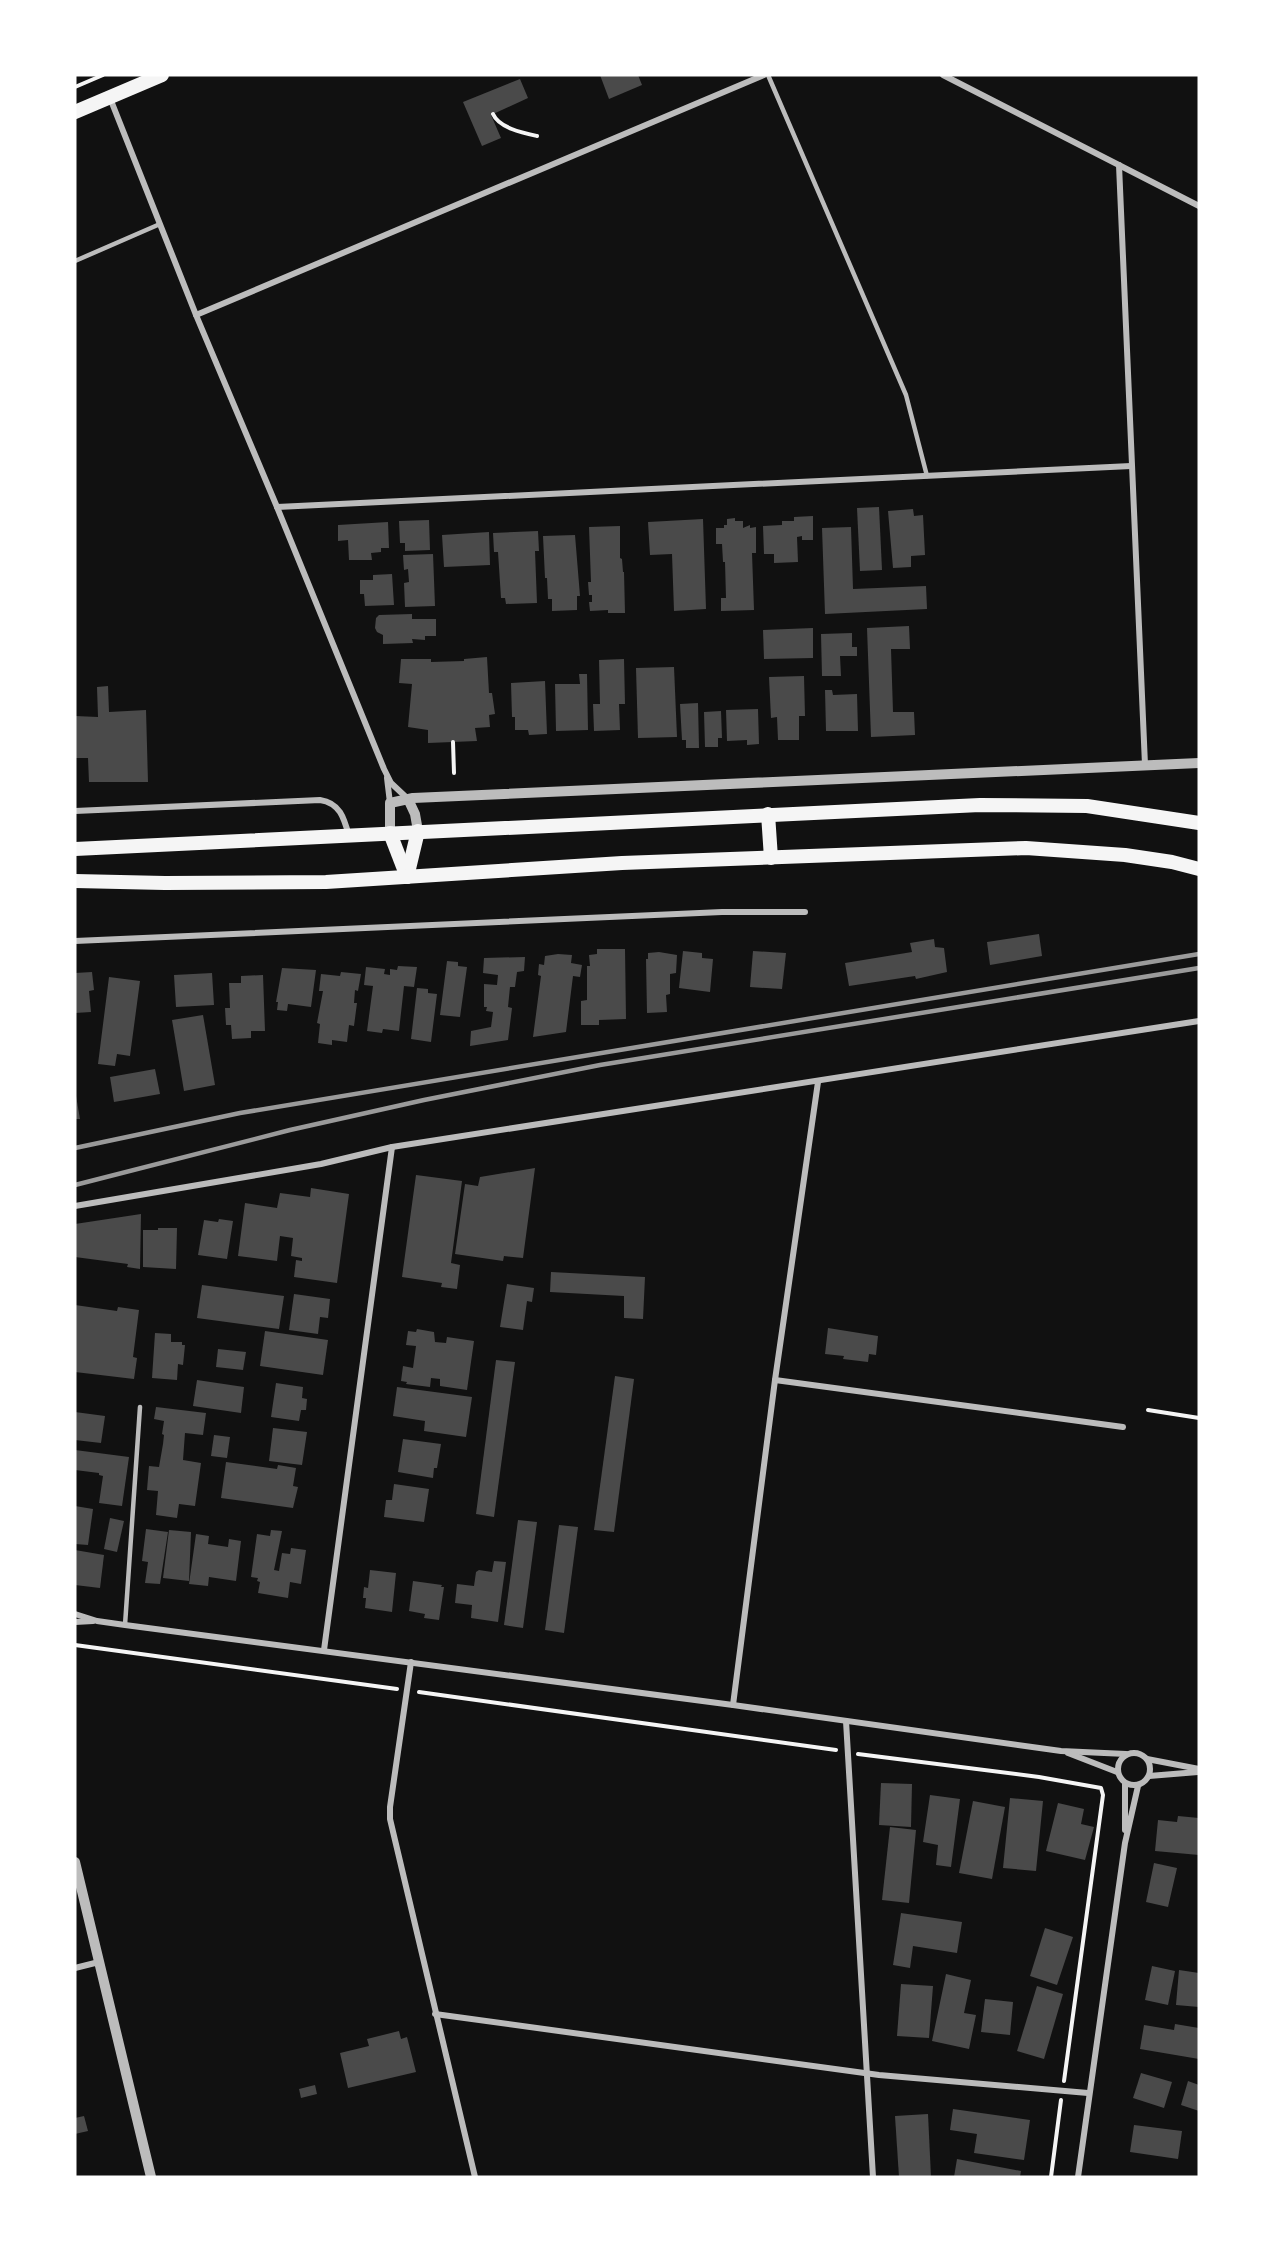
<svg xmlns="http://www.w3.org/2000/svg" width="1274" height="2252" font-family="Poppins,sans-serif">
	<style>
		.building { fill: #4a4a4a }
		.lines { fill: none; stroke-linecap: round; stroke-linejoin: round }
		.path { stroke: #f5f5f5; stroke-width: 4 }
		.service { stroke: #bcbcbc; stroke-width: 4.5 }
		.minor { stroke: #bcbcbc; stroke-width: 6 }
		.tertiary { stroke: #bcbcbc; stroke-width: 10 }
		.primary { stroke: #f5f5f5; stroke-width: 14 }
		.trunk { stroke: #f5f5f5; stroke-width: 14 }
		.rail { stroke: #9a9a9a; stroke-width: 4.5 }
	</style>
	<rect width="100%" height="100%" fill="#111"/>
	<g class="building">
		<path d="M600 75H638L642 85 609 99Z"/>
		<path d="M520 79 528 98 491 115 501 138 482 146 463 102Z"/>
		<path d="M879 507 882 570 860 571 857 508Z"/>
		<path d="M913 509 914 516 923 515 925 555 911 556V567L893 568 888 511Z"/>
		<path d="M813 516V540H802V536L797 537 798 562 774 563V554H764L763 526 782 525V521H794V517Z"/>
		<path d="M735 518V521H743V528L750 525V528L756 527V553H752L754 610 721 611V598H726L725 562H723L722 544H716V528H724V525H727V519Z"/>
		<path d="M703 519 706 609 674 611 672 554 650 555 648 522Z"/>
		<path d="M429 520 430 550 405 551V543H400L399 521Z"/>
		<path d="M388 522 389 548H381V552L371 553 372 560H349L348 540 338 541V525Z"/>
		<path d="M620 526V558L622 559 623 572H624L625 613H608V610L590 611 589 602H592V595H589L588 582H591L589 527Z"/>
		<path d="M851 527 853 589 926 586 927 609 825 614 822 528Z"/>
		<path d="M538 531 539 551H535L537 603 506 604 505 598H501L498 552H494L493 533Z"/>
		<path d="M489 532 490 565 444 567 442 535Z"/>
		<path d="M575 535 580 596H577V610L552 611V599H548L547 578H545L543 536Z"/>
		<path d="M433 554 435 606 405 607 404 583 409 582 408 569 404 570 403 555Z"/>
		<path d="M392 574 394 605 365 606 364 594H360V580H373V575Z"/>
		<path d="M412 614V619H436V636H425V640L412 639 413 643 383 644V635L377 632 375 628 376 618 379 615Z"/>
		<path d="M909 626 910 649H891L893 712H914L915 735 871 737 867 628Z"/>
		<path d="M813 628V658L764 659 763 630Z"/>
		<path d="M852 633V647H857V656H840L841 676H822L821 634Z"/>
		<path d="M487 657 489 693H492L495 714 489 715 490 727 475 728 477 741 428 743V730L408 727 412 684 399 683 401 659H431V662L464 661V659Z"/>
		<path d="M624 659 625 704H619L620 730 594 731 593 704H600L599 660Z"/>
		<path d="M674 667 677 737 638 738 636 668Z"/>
		<path d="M579 674H587L588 730 556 731 555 684H580Z"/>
		<path d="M804 676 805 716H799V740H778L777 717 771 718 769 677Z"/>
		<path d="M545 681 547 734 529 735 528 730H515V717H512L511 683Z"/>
		<path d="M108 686 109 712 146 710 148 782H89L88 758H75V716L98 717 97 687Z"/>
		<path d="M825 690H832L833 695 857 694 858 731H826Z"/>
		<path d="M698 703 699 748H686V740H682L680 704Z"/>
		<path d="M758 709 759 744 747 745V740L727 741 726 710Z"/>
		<path d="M721 711 722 738H718V747H705L704 712Z"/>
		<path d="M1039 934 1042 956 990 965 987 942Z"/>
		<path d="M934 939 935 947 944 948 947 972 916 979 915 976 849 986 845 963 912 952 910 943Z"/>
		<path d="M597 949H625L626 1019 599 1020V1025H581V1001L587 1000V966H590L589 955 597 954Z"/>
		<path d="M683 951 702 953V958L713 959 710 992 679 988Z"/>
		<path d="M753 951 786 953 782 989 750 987Z"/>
		<path d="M659 952 677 955 676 973 670 974V994L666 995 667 1012 647 1013 646 959H648V953Z"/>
		<path d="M558 954 572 955 571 963 582 965 580 977 573 976 566 1032 533 1037 541 976 538 975 539 964 544 965 545 956Z"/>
		<path d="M525 957 524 971 517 972 515 987H510L508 1007 512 1008 508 1040 470 1046 471 1031 491 1027 493 1012 486 1011 487 1007H484V984L497 985 498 975 483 973 484 958Z"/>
		<path d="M447 961 458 962V966L467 967 460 1017 440 1015Z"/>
		<path d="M398 966 417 967 414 987 404 986 399 1031 383 1029 382 1033 367 1031 373 986 364 985 366 967 385 969 384 974 390 975V969L397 970Z"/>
		<path d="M282 968 316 970 311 1007 288 1004 287 1011 277 1010 278 1002H276Z"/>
		<path d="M92 972 94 990 89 991 91 1012 75 1013V973Z"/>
		<path d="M341 972 361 974 358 991 355 990 354 1003H357L354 1026 349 1025 347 1042 332 1040V1045L318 1043 320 1024 317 1023 323 991H319L321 974 340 976Z"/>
		<path d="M212 973 214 1005 176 1007 174 975Z"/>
		<path d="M263 975 265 1031H251V1038L232 1039 231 1025H226L225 1008H230L229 983H241V976Z"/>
		<path d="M109 977 140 981 130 1056 117 1054 115 1066 98 1064Z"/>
		<path d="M417 988 428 989V993L437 994 431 1042 411 1039Z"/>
		<path d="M203 1015 215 1085 184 1091 172 1020Z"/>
		<path d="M155 1069 160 1094 114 1102 110 1077Z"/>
		<path d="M75 1090 80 1119H75Z"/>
		<path d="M535 1168 523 1258 504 1256 503 1261 455 1254 465 1184 478 1186 480 1177Z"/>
		<path d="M416 1175 462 1181 451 1263 460 1265 457 1289 441 1287 442 1283 402 1277Z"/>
		<path d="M311 1188 349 1194 337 1283 294 1277 296 1260 302 1261V1258L291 1256 293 1238 280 1236 277 1261 238 1256 245 1203 277 1208 280 1193 310 1197Z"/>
		<path d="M141 1214 140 1269 127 1267 128 1264 75 1257V1224Z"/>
		<path d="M219 1219 233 1221 227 1259 198 1255 204 1220 218 1222Z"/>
		<path d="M158 1228H177L176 1269 143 1267V1230H158Z"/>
		<path d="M551 1272 645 1277 643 1319 624 1318V1296L550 1292Z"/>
		<path d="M507 1284 534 1288 532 1302 527 1301 523 1330 500 1327Z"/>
		<path d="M202 1285 284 1296 279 1329 197 1318Z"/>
		<path d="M294 1294 330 1299 328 1318 320 1317 318 1334 289 1330Z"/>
		<path d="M75 1305 117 1311 118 1307 139 1310 133 1357 137 1358 134 1379 75 1372Z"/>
		<path d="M828 1328 878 1336 876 1355 869 1354 868 1362 843 1359 844 1356 825 1354Z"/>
		<path d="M417 1329 434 1332 435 1342 446 1343 447 1337 474 1341 467 1390 440 1386V1379L431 1378 430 1387 406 1384 407 1382 401 1381 403 1366 413 1368 416 1346 406 1345 408 1331 416 1332Z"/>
		<path d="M265 1331 328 1340 323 1375 260 1366Z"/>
		<path d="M155 1333 171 1334V1342H182V1345H185L183 1365 178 1364 177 1380 152 1378Z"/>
		<path d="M218 1349 246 1352 243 1370 216 1367Z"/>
		<path d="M496 1360 515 1362 494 1517 476 1514Z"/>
		<path d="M615 1376 634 1379 614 1532 594 1530Z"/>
		<path d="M197 1380 244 1387 241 1413 193 1406Z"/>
		<path d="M276 1383 303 1387 302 1398 307 1399 306 1410H301L299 1421 271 1417Z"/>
		<path d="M397 1387 472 1397 466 1437 424 1431 425 1421 393 1416Z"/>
		<path d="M156 1407 206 1413 203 1435 185 1433 183 1460 201 1463 195 1506 179 1504 177 1518 156 1515 158 1491 147 1490 149 1466 159 1467 163 1444 164 1435 162 1434 164 1421 154 1419Z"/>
		<path d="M75 1412 105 1416 101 1443 75 1440Z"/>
		<path d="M273 1428 307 1432 302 1465 269 1461Z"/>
		<path d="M214 1435 230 1437 227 1458 211 1456Z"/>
		<path d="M403 1439 441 1444 437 1468H434L433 1478 398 1472Z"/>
		<path d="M75 1450 129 1457 122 1506 99 1503 103 1476 99 1475V1473L75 1470Z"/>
		<path d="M226 1462 277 1469 278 1465 296 1468 293 1486 298 1487 293 1508 221 1498Z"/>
		<path d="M394 1484 429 1489 424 1522 384 1517 386 1500H392Z"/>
		<path d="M75 1506 93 1509 88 1545 75 1544Z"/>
		<path d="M110 1518 124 1521 117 1552 104 1549Z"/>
		<path d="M518 1520 537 1522 523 1628 504 1625Z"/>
		<path d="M559 1525 578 1527 564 1633 545 1630Z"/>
		<path d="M146 1529 168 1532 160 1584 145 1583 148 1562 142 1561Z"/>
		<path d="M169 1530 191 1532 189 1581 163 1578Z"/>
		<path d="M271 1530 282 1531 274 1570 279 1571 282 1553 290 1554 291 1548 306 1550 301 1584 290 1582 288 1598 258 1593 260 1582 257 1581 258 1578 251 1577 257 1534 270 1536Z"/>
		<path d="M196 1534 209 1536 208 1544 228 1547 229 1539 241 1541 236 1581 209 1577 208 1586 189 1584Z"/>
		<path d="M75 1550 104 1555 100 1588 75 1585Z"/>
		<path d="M494 1561 506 1562 498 1622 471 1618 472 1605 455 1603 457 1584 474 1586 476 1572 479 1570 492 1572Z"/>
		<path d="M370 1570 396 1573 392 1612 365 1608 366 1598H363L364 1587 368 1588Z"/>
		<path d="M413 1581 442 1585 441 1587H444L439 1620 424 1618 425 1614 409 1611Z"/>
		<path d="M881 1783 912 1784 911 1827 879 1825Z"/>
		<path d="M930 1795 960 1799 951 1867 936 1865 938 1845 923 1842Z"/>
		<path d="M1010 1798 1043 1801 1036 1871 1003 1868Z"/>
		<path d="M973 1801 1005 1807 992 1879 959 1873Z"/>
		<path d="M1058 1803 1084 1809 1081 1824 1094 1827 1085 1860 1046 1851Z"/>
		<path d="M1178 1816 1199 1818V1855L1155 1851 1158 1820 1177 1822Z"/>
		<path d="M890 1827 916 1830 909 1903 882 1900Z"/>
		<path d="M1154 1863 1177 1868 1168 1907 1146 1902Z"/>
		<path d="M901 1913 962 1922 957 1953 913 1946 910 1968 893 1965Z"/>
		<path d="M1045 1928 1073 1937 1057 1985 1030 1976Z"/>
		<path d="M1152 1966 1175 1971 1168 2005 1145 2000Z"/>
		<path d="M1179 1970 1199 1973V2007L1176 2005Z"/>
		<path d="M946 1974 971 1980 964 2013 976 2015 969 2049 932 2041Z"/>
		<path d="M901 1984 933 1986 929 2038 897 2036Z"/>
		<path d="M1037 1986 1063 1994 1044 2059 1017 2051Z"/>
		<path d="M985 1999 1013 2002 1010 2035 981 2032Z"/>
		<path d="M1175 2024 1199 2028V2059L1140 2049 1144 2025 1174 2030Z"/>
		<path d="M399 2031 401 2039 407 2037 416 2072 348 2088 340 2053 369 2046 367 2039Z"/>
		<path d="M1141 2073 1172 2082 1164 2108 1133 2098Z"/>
		<path d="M1188 2081 1199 2085V2111L1181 2105Z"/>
		<path d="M315 2085 317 2094 301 2098 299 2089Z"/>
		<path d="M953 2109 1030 2120 1024 2160 974 2153 977 2134 950 2130Z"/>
		<path d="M928 2114 931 2177H899L895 2116Z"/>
		<path d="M84 2116 88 2131 75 2134V2118Z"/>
		<path d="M1134 2125 1182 2131 1178 2159 1130 2152Z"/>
		<path d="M957 2159 1021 2171 1020 2177H954Z"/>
	</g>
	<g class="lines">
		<g class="path">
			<path d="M75 87 103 75"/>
			<path d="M493 114C499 128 523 133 537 136"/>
			<path d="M453 742 454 773"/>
			<path d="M1148 1410 1199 1418"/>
			<path d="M75 1645 397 1689"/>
			<path d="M419 1692 836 1750"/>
			<path d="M858 1754 1039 1777 1101 1788 1103 1795 1064 2081"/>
			<path d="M1051 2177 1061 2100"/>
		</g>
		<g class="service">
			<path d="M768 75 906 395 927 476"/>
			<path d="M75 261 160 224"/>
			<path d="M125 1625 140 1407"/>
		</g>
		<g class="minor">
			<path d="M943 75 1199 206"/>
			<path d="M110 98 196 315 277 507 384 769 391 783 408 799"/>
			<path d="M1119 165 1145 765"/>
			<path d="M196 315 764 75"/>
			<path d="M277 507 1131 466"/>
			<path d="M387 778 390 803"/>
			<path d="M75 811 320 800C340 803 344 818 349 836"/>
			<path d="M75 941 722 912H805"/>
			<path d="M75 1206 321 1164 392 1147 1199 1021"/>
			<path d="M775 1380 1123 1427"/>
			<path d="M75 1614 97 1621 125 1625 733 1705 1061 1751 1126 1754"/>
			<path d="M75 1622 93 1621"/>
			<path d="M324 1650 392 1147"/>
			<path d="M411 1662 390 1807V1819L475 2177"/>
			<path d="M733 1705 775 1380 818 1082"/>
			<path d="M846 1721 873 2177"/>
			<circle cx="1134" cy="1769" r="16"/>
			<path d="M1068 1753 1117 1772"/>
			<path d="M1147 1759 1199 1769"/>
			<path d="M1149 1776 1198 1772"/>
			<path d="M1125 1830V1784"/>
			<path d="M75 1968 99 1962"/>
			<path d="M435 2014 879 2075 1088 2093"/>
			<path d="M1078 2177 1125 1843 1138 1786"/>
		</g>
		<g class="tertiary">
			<path d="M408 799 415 814 418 831"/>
			<path d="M390 833V803L413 798 1199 763"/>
			<path d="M75 1862 151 2177"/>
		</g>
		<path class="primary" d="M75 112 162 75"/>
		<g class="trunk">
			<path d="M768 814 771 858"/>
			<path d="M390 833 407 877"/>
			<path d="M75 849 980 805 1087 806 1199 823"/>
			<path d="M407 877 418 831"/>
			<path d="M75 881 165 883 326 882 622 863 1026 848 1125 855 1172 862 1199 869"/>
		</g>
		<g class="rail">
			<path d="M75 1148 240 1113 1199 954"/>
			<path d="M75 1185 290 1130 424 1100 600 1065 1199 968"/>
		</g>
	</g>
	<rect width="1274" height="2252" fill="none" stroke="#ffffff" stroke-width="153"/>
</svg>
